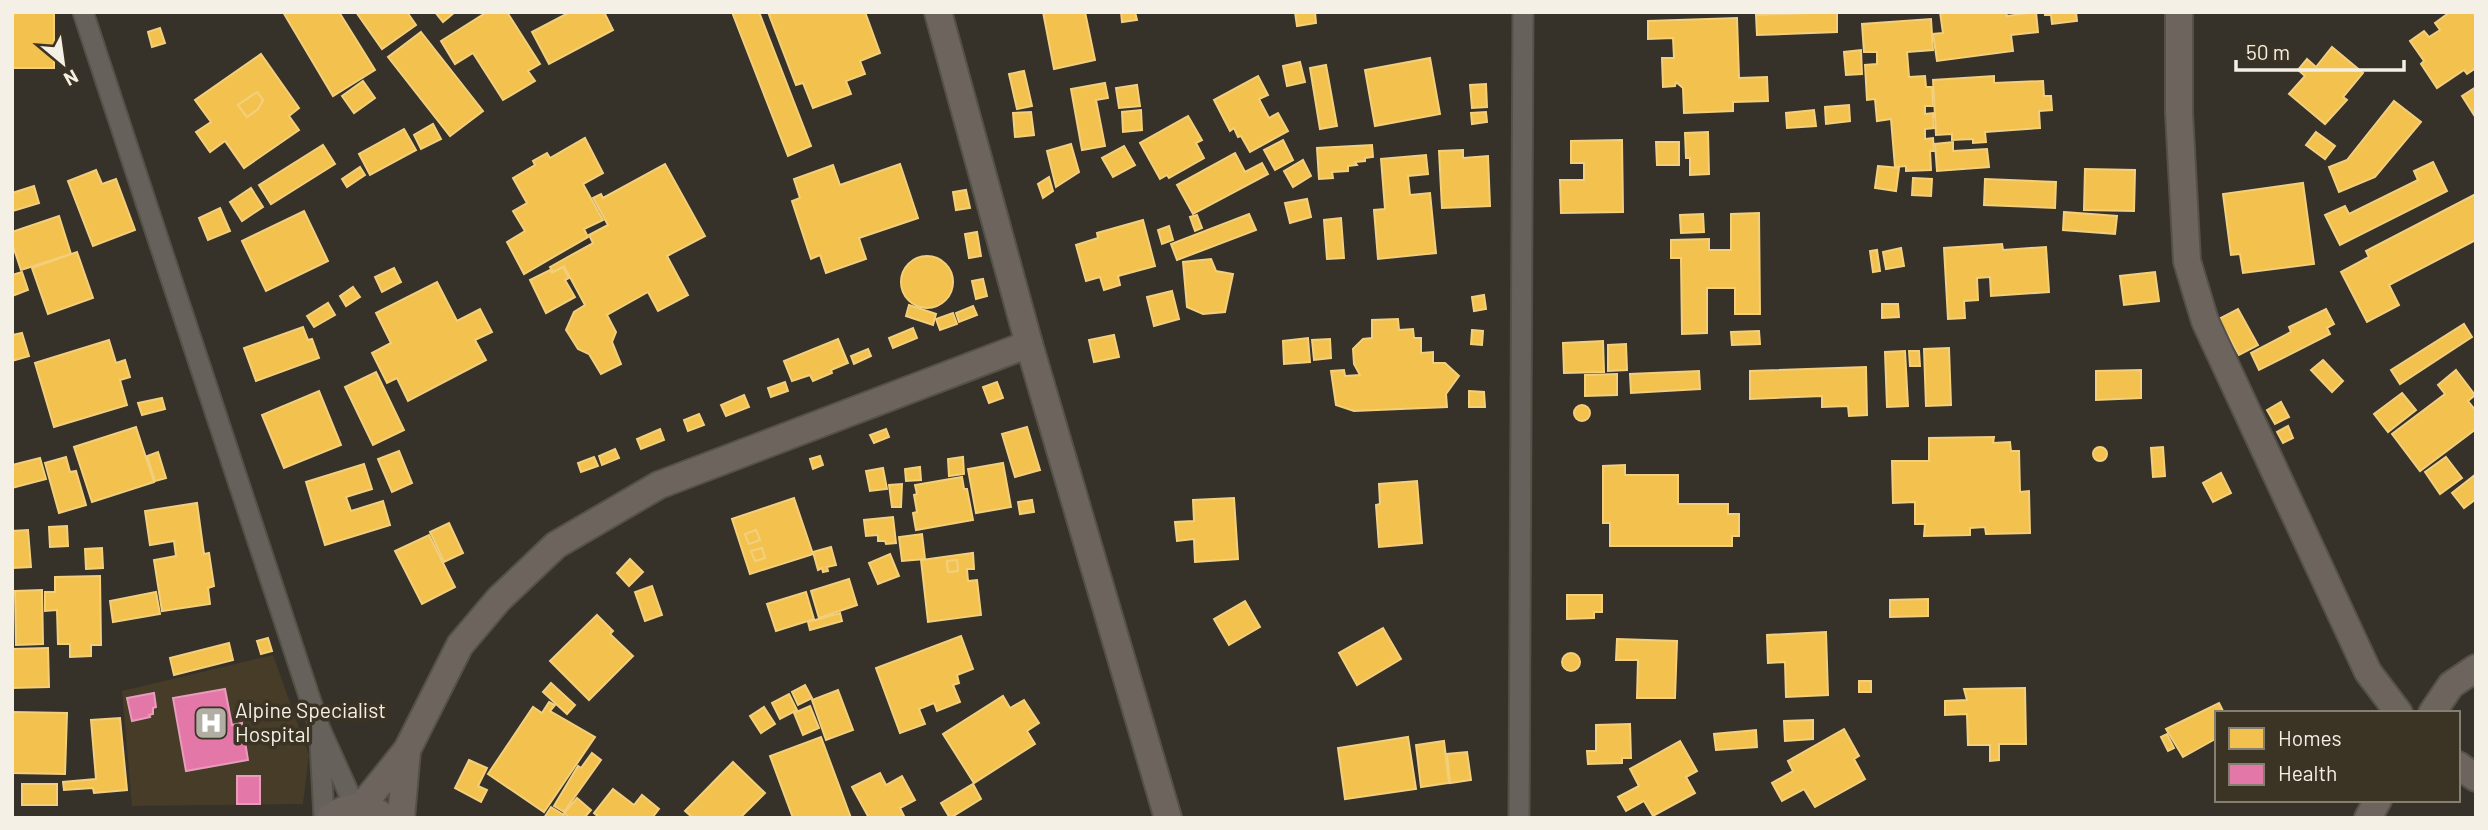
<svg xmlns="http://www.w3.org/2000/svg" width="2488" height="830" font-family="Barlow,sans-serif">
	<style>
		.built { fill: #463c27 }
		.homes { fill: #f2c14e; stroke: #f3cf7c; stroke-width: 2; fill-rule: evenodd }
		.health { fill: #e377a8; stroke: #e89bbb; stroke-width: 2 }
		.lines { fill: none; stroke-linecap: round; stroke-linejoin: round }
		.street-casing { stroke: #545149; stroke-width: 23 }
		.secondary-casing { stroke: #545149; stroke-width: 30 }
		.street { stroke: #66625b; stroke-width: 19 }
		.secondary { stroke: #6d645e; stroke-width: 26 }
		.labels { text-anchor: middle; stroke-width: 7; stroke-linejoin: round; paint-order: stroke }
		.poi-label { font-size: 21px; fill: #f5f0e6; stroke: #3b3324; text-anchor: start }
	</style>
	<rect width="100%" height="100%" fill="#363229"/>
	<path class="built" d="M273 655 309 755 303 804 132 806 122 691Z"/>
	<g class="homes">
		<rect x="12" y="12" width="42" height="56"/>
		<path d="M283 12H339L375 70 333 96Z"/>
		<path d="M356 12H407L416 25 382 49Z"/>
		<path d="M435 12H455L443 22Z"/>
		<path d="M487 12H507L540 64 528 71 535 81 503 100 473 53 455 64 441 41Z"/>
		<path d="M570 12H604L613 30 549 64 532 32Z"/>
		<path d="M732 12H759L811 146 788 156Z"/>
		<path d="M768 12H865L880 53 860 61 865 74 846 81 851 94 813 108 803 83 796 85Z"/>
		<path d="M1043 12H1085L1095 60 1054 69Z"/>
		<path d="M1121 12H1135L1137 20 1122 22Z"/>
		<path d="M1295 12H1315L1316 23 1297 26Z"/>
		<path d="M1837 12V32L1757 35 1756 15Z"/>
		<path d="M1940 12H2006L2007 16 2036 12 2038 32 2011 35 2013 51 1937 61 1933 34 1943 33Z"/>
		<path d="M2045 12H2076L2077 21 2052 24 2051 15H2045Z"/>
		<path d="M2450 12H2476V68L2467 74 2464 70 2437 88 2421 64 2424 61 2410 41 2424 31 2429 37 2440 30 2435 23Z"/>
		<path d="M1737 18 1739 78 1767 77 1768 101 1733 102V111L1684 113 1683 88 1676 82 1675 86 1663 87 1662 58H1674L1673 38 1648 39V21Z"/>
		<path d="M1931 19 1933 50 1907 52 1909 77 1925 76 1926 87H1932L1933 106H1925V114L1933 113 1934 128 1925 129V139L1933 138 1934 151H1930L1931 170 1906 171V166L1895 167 1891 119 1877 121 1875 99 1867 100 1865 65 1877 64V52H1864L1862 24Z"/>
		<path d="M160 28 165 43 152 47 148 32Z"/>
		<path d="M421 32 483 111 450 136 388 57Z"/>
		<path d="M2332 47 2363 73 2343 97 2347 100 2325 124 2289 94 2305 76 2298 70 2307 59 2316 67Z"/>
		<path d="M1861 50 1862 74 1846 75 1844 52Z"/>
		<path d="M261 54 299 108 289 116 299 130 244 168 225 141 210 152 196 132 211 122 195 100ZM257 92 263 100 258 109 247 117 238 105Z"/>
		<path d="M1430 58 1440 114 1375 126 1365 70Z"/>
		<path d="M1300 62 1305 82 1287 86 1283 66Z"/>
		<path d="M1326 65 1337 126 1320 129 1310 68Z"/>
		<path d="M1024 71 1032 106 1017 109 1009 74Z"/>
		<path d="M1258 76 1268 95 1259 99 1269 118 1278 113 1288 131 1250 152 1241 136 1238 137 1234 128 1230 131 1214 100Z"/>
		<path d="M1994 76V83L2043 81 2044 96H2051L2052 110 2039 111 2040 128 1985 132 1986 142 1973 143V139L1952 140V134L1936 135 1933 80Z"/>
		<path d="M363 81 375 98 354 113 342 96Z"/>
		<path d="M1105 83 1108 98 1096 100 1105 146 1082 150 1071 89Z"/>
		<path d="M1486 84 1487 107 1472 108 1470 85Z"/>
		<path d="M1137 85 1140 106 1119 108 1116 88Z"/>
		<path d="M2476 87V118L2462 96Z"/>
		<path d="M257 92 263 100 258 109 247 117 238 105Z"/>
		<path d="M2394 101 2421 122 2375 177 2339 192 2329 167 2347 160Z"/>
		<path d="M1849 105 1850 121 1826 124 1825 107Z"/>
		<path d="M1141 110 1142 130 1123 132 1122 112Z"/>
		<path d="M1814 110 1816 126 1787 128 1786 113Z"/>
		<path d="M1031 112 1034 135 1015 137 1013 113Z"/>
		<path d="M1486 112 1487 122 1472 124 1471 113Z"/>
		<path d="M1188 116 1202 140 1196 143 1204 158 1169 178 1167 175 1160 179 1140 143Z"/>
		<path d="M433 124 441 139 421 149 414 135Z"/>
		<path d="M404 129 416 150 370 175 359 154Z"/>
		<path d="M1708 132 1709 174 1690 175V158H1686L1685 133Z"/>
		<path d="M2316 132 2335 146 2325 159 2306 145Z"/>
		<path d="M585 138 603 173 583 184 603 220 584 229 588 237 524 274 507 242 525 231 513 211 527 203 513 178 535 165 533 161 547 153 550 158Z"/>
		<path d="M1283 140 1293 160 1275 170 1264 150Z"/>
		<path d="M1622 140 1623 212 1561 213 1560 180H1584V163H1571V141Z"/>
		<path d="M1656 142H1679V165H1657Z"/>
		<path d="M1953 142V151L1987 149 1989 167 1937 171 1935 144Z"/>
		<path d="M1071 144 1079 172 1056 187 1047 151Z"/>
		<path d="M323 145 335 164 271 204 259 185Z"/>
		<path d="M1372 145 1373 157 1365 158V161L1355 162 1357 165 1348 166V171L1332 172 1333 178 1319 179 1317 148Z"/>
		<path d="M1124 146 1135 165 1113 177 1102 158Z"/>
		<path d="M1463 150V158L1488 156 1490 206 1442 208 1439 151Z"/>
		<path d="M1235 153 1245 172 1262 163 1268 174 1193 214 1177 185Z"/>
		<path d="M1426 155 1428 174 1408 176 1410 195 1430 193 1436 253 1378 259 1374 210 1385 209 1381 159Z"/>
		<path d="M1303 160 1311 176 1293 187 1284 171Z"/>
		<path d="M2433 162 2447 191 2340 245 2325 215 2345 206 2349 214 2418 180 2414 171Z"/>
		<path d="M665 164 705 236 667 256 688 295 658 311 648 292 607 315 616 332 612 342 621 364 601 374 589 354 578 349 566 330 574 312 585 305 564 266 553 272 550 267 593 243 589 235 608 225 593 198 601 194 603 198Z"/>
		<path d="M900 164 918 218 859 238 866 259 826 273 820 255 811 259 792 201 800 198 794 179 833 165 840 185Z"/>
		<path d="M1878 166 1899 168 1896 191 1875 188Z"/>
		<path d="M360 167 365 175 347 187 342 179Z"/>
		<path d="M2085 169 2135 170 2134 211 2084 210Z"/>
		<path d="M96 170 102 184 116 179 135 230 93 246 68 181Z"/>
		<path d="M1049 177 1053 191 1043 198 1038 184Z"/>
		<path d="M1913 178 1932 179 1931 196 1912 195Z"/>
		<path d="M1985 179 2056 182 2055 208 1984 205Z"/>
		<path d="M2303 183 2314 264 2243 273 2240 254 2231 255 2223 194Z"/>
		<path d="M34 186 39 203 13 211 12 193Z"/>
		<path d="M251 188 263 207 242 221 230 202Z"/>
		<path d="M966 190 970 208 956 210 953 192Z"/>
		<path d="M2476 194V240L2389 285 2399 305 2367 322 2341 272 2369 257 2366 251Z"/>
		<path d="M1307 199 1311 217 1290 223 1285 203Z"/>
		<path d="M220 208 230 231 208 240 199 218Z"/>
		<path d="M304 211 328 261 266 291 242 241Z"/>
		<path d="M2064 212 2117 216 2115 234 2063 230Z"/>
		<path d="M1759 213 1760 314H1735V288H1707V333L1682 334 1681 258H1671V240L1709 239V250H1731V214Z"/>
		<path d="M1249 214 1256 230 1177 260 1171 244Z"/>
		<path d="M1703 214 1704 232 1681 233 1680 215Z"/>
		<path d="M1197 215 1202 228 1195 231 1190 217Z"/>
		<path d="M59 216 71 254 21 270 12 243V232Z"/>
		<path d="M1341 218 1344 258 1327 259 1324 220Z"/>
		<path d="M1143 220 1155 266 1118 276 1120 285 1104 290 1100 277 1086 281 1076 245 1098 238 1097 233Z"/>
		<path d="M1169 226 1173 240 1162 244 1158 230Z"/>
		<path d="M977 232 981 256 969 258 965 234Z"/>
		<path d="M2002 244 2003 250 2046 247 2049 292 1991 296 1990 277 1977 278 1978 300 1964 301 1965 318 1948 319 1944 248Z"/>
		<path d="M1901 248 1904 266 1886 269 1883 252Z"/>
		<path d="M1877 250 1880 271 1873 272 1870 251Z"/>
		<path d="M77 252 93 298 48 314 32 268Z"/>
		<circle cx="927" cy="282" r="26"/>
		<path d="M1211 259 1216 271 1233 274 1225 312 1203 314 1187 307 1183 262Z"/>
		<path d="M563 267 569 278 565 280 575 297 546 313 530 280 550 270 552 273Z"/>
		<path d="M394 268 401 282 382 292 375 277Z"/>
		<path d="M22 272 28 290 12 296V275Z"/>
		<path d="M2155 272 2159 301 2124 305 2120 276Z"/>
		<path d="M983 279 987 296 976 299 972 281Z"/>
		<path d="M437 282 457 321 480 309 492 332 475 340 486 360 408 401 397 378 387 383 372 353 391 343 376 313Z"/>
		<path d="M353 287 360 297 346 306 340 296Z"/>
		<path d="M1172 291 1179 319 1154 326 1147 297Z"/>
		<path d="M1484 295 1486 309 1474 311 1472 297Z"/>
		<path d="M328 303 335 315 314 327 307 316Z"/>
		<path d="M1882 304H1898L1899 317 1882 318Z"/>
		<path d="M909 305 936 314 933 325 906 316Z"/>
		<path d="M973 306 977 315 959 322 956 313Z"/>
		<path d="M2238 309 2258 345 2239 355 2219 319Z"/>
		<path d="M2326 309 2334 324 2327 328 2330 334 2259 370 2251 353 2291 332 2289 327Z"/>
		<path d="M953 313 957 324 940 330 936 319Z"/>
		<path d="M1398 319 1399 330 1413 329 1414 338H1421V353L1433 352V363H1445L1459 376 1446 394 1447 407 1354 411 1336 405 1331 371 1344 370 1345 376 1360 375 1354 364 1353 349 1363 339 1372 338V320Z"/>
		<path d="M2464 324 2472 337 2400 384 2391 370Z"/>
		<path d="M303 327 308 340 312 339 319 358 256 381 244 348Z"/>
		<path d="M913 328 917 338 893 348 889 338Z"/>
		<path d="M1472 330 1483 331 1482 345 1471 344Z"/>
		<path d="M1759 331 1760 344 1732 345 1731 332Z"/>
		<path d="M22 333 29 356 12 361V335Z"/>
		<path d="M1114 335 1119 357 1094 362 1089 340Z"/>
		<path d="M1308 338 1310 362 1284 364 1283 341Z"/>
		<path d="M838 339 848 363 831 370 832 373 813 381 810 375 792 381 784 361Z"/>
		<path d="M1330 339 1331 358 1314 360 1312 340Z"/>
		<path d="M109 340 116 363 125 360 130 377 120 380 127 405 54 427 35 363Z"/>
		<path d="M1603 341 1604 372 1564 373 1563 343Z"/>
		<path d="M1626 344 1627 370 1608 371V345Z"/>
		<path d="M1949 348 1951 405 1926 406 1924 349Z"/>
		<path d="M868 349 871 356 854 364 851 356Z"/>
		<path d="M1905 351 1908 406 1887 407 1885 352Z"/>
		<path d="M1909 351H1919L1920 366H1910Z"/>
		<path d="M2323 360 2343 381 2332 392 2311 370Z"/>
		<path d="M1866 367 1867 415 1849 416 1848 406 1822 407V396L1750 399V371Z"/>
		<path d="M2141 370V398L2096 400V371Z"/>
		<path d="M2456 370 2475 395 2468 401 2476 411V429L2420 471 2392 434 2445 394 2438 385Z"/>
		<path d="M1699 371 1700 389 1631 393 1630 374Z"/>
		<path d="M376 372 404 430 373 445 345 387Z"/>
		<path d="M1617 374V395L1585 396V375Z"/>
		<path d="M785 382 788 391 771 397 768 388Z"/>
		<path d="M997 382 1003 398 989 403 983 387Z"/>
		<path d="M319 391 341 445 284 468 262 415Z"/>
		<path d="M1469 391 1484 392 1485 407H1469Z"/>
		<path d="M2402 393 2416 410 2388 432 2374 414Z"/>
		<path d="M744 395 749 407 726 416 721 405Z"/>
		<path d="M162 398 165 409 142 415 138 403Z"/>
		<path d="M2281 402 2289 417 2275 424 2267 410Z"/>
		<circle cx="1582" cy="413" r="8"/>
		<path d="M699 414 704 425 688 431 684 420Z"/>
		<path d="M2288 426 2293 438 2283 443 2277 432Z"/>
		<path d="M136 427 154 482 92 502 74 447Z"/>
		<path d="M1027 427 1040 470 1015 477 1002 434Z"/>
		<path d="M660 429 664 440 641 449 637 439Z"/>
		<path d="M886 429 889 437 874 443 870 435Z"/>
		<path d="M1994 437 1993 443 2010 442 2011 451H2019L2020 492 2029 491 2030 533 1986 534 1985 527 1970 528V535L1924 536 1925 524H1915V502L1893 503 1892 461H1929V438Z"/>
		<circle cx="2100" cy="454" r="7"/>
		<path d="M2163 447 2165 476 2153 477 2151 448Z"/>
		<path d="M615 449 619 458 602 465 599 456Z"/>
		<path d="M399 451 412 483 392 492 378 459Z"/>
		<path d="M158 452 166 478 155 481 147 456Z"/>
		<path d="M820 456 823 465 813 469 810 459Z"/>
		<path d="M66 457 70 472 76 471 86 505 59 513 45 463Z"/>
		<path d="M594 457 598 466 581 472 578 463Z"/>
		<path d="M963 457 964 474 949 476 948 459Z"/>
		<path d="M2446 457 2462 478 2440 494 2425 472Z"/>
		<path d="M40 458 46 479 12 488V465Z"/>
		<path d="M1003 463 1011 507 976 513 968 469Z"/>
		<path d="M364 464 372 489 346 497 351 511 383 501 390 525 325 545 306 482Z"/>
		<path d="M1625 465V475H1678V504H1728V514H1739V536H1732V546H1610V523H1603V466Z"/>
		<path d="M920 467 921 480 906 481 905 469Z"/>
		<path d="M883 468 887 489 870 491 866 471Z"/>
		<path d="M2221 473 2231 493 2213 502 2203 483Z"/>
		<path d="M2476 474V499L2464 508 2452 493Z"/>
		<path d="M962 477 964 489H967L973 520 916 530 913 513 917 512 914 495 917 494 915 485Z"/>
		<path d="M1417 481 1422 543 1379 547 1376 505 1380 504 1379 484Z"/>
		<path d="M902 484 901 507H892L889 485Z"/>
		<path d="M794 498 813 554 750 574 732 519ZM756 530 760 540 749 544 745 534ZM762 548 765 558 755 561 751 551Z"/>
		<path d="M1234 498 1238 559 1195 562 1194 539 1177 541 1175 522 1194 521 1193 500Z"/>
		<path d="M1032 500 1034 512 1020 514 1018 502Z"/>
		<path d="M197 503 204 554 209 553 214 586 208 588 210 604 162 611 154 560 176 556 174 541 150 545 145 511Z"/>
		<path d="M893 517 896 543 886 544 885 541H878V535L866 536 864 520Z"/>
		<path d="M449 523 463 553 444 562 430 532Z"/>
		<path d="M67 526 68 546 50 547 49 527Z"/>
		<path d="M28 530 31 567 13 568 12 531Z"/>
		<path d="M756 530 760 540 749 544 745 534Z"/>
		<path d="M922 534 925 559 902 561 899 537Z"/>
		<path d="M429 535 455 587 422 604 395 551Z"/>
		<path d="M831 547 836 565 827 567 828 571 823 572 822 568 818 570 813 552Z"/>
		<path d="M102 548 103 568 86 569 85 549Z"/>
		<path d="M762 548 765 558 755 561 751 551Z"/>
		<path d="M973 553 974 569H967L968 581 977 580 981 615 928 622 921 560ZM957 560 958 571 948 572 947 561Z"/>
		<path d="M890 554 899 576 878 584 869 563Z"/>
		<path d="M630 559 643 572 629 586 617 573Z"/>
		<path d="M957 560 958 571 948 572 947 561Z"/>
		<path d="M100 576 101 645H91V656L70 657V644H58L57 610 45 611V592H55V577Z"/>
		<path d="M849 579 857 605 819 618 811 591Z"/>
		<path d="M652 586 662 615 645 621 635 592Z"/>
		<path d="M42 590 43 644 16 645 15 591Z"/>
		<path d="M156 592 160 614 113 622 110 601Z"/>
		<path d="M806 592 814 619 776 631 767 604Z"/>
		<path d="M1567 595H1602V612H1594V618L1567 619Z"/>
		<path d="M1928 599V616L1890 617V600Z"/>
		<path d="M1245 601 1260 627 1229 645 1214 619Z"/>
		<path d="M840 613 842 621 810 630 808 622Z"/>
		<path d="M597 615 613 631 610 634 633 656 589 700 550 661Z"/>
		<path d="M1383 628 1401 659 1357 685 1339 653Z"/>
		<path d="M1826 632 1828 695 1786 697 1785 662 1768 663 1767 635Z"/>
		<path d="M961 636 973 669 957 675 959 683 953 685 960 702 937 711 934 703 919 709 925 724 900 733 876 668Z"/>
		<path d="M268 638 272 651 261 654 257 641Z"/>
		<path d="M1617 639 1677 641 1675 698H1637L1638 660H1616Z"/>
		<path d="M229 643 233 660 174 675 170 658Z"/>
		<path d="M48 648 49 687 12 688V649Z"/>
		<circle cx="1571" cy="662" r="9"/>
		<rect x="1859" y="681" width="12" height="11"/>
		<path d="M551 683 575 705 567 714 543 692Z"/>
		<path d="M805 685 812 698 798 705 792 692Z"/>
		<path d="M2025 688 2026 744H1999V760L1990 761V745H1968L1967 714 1945 715V701L1967 700 1964 689Z"/>
		<path d="M838 690 853 730 826 740 812 700Z"/>
		<path d="M789 694 797 710 780 719 772 703Z"/>
		<path d="M1003 696 1010 708 1024 700 1039 723 1027 731 1035 744 974 783 943 734Z"/>
		<path d="M549 702 555 705 550 711 595 737 544 812 488 774 533 707 542 713Z"/>
		<path d="M2219 703 2224 713H2217V738L2183 757 2166 729Z"/>
		<path d="M810 706 819 728 803 735 794 713Z"/>
		<path d="M764 707 775 724 761 733 750 716Z"/>
		<path d="M12 712 67 713 65 774 12 773Z"/>
		<path d="M120 718 127 790 94 793 93 788 64 790 63 782 96 779 91 720Z"/>
		<path d="M1813 720V739L1785 741 1784 721Z"/>
		<path d="M1630 724 1631 758H1622V763L1588 764 1587 751H1596V725Z"/>
		<path d="M1844 729 1859 756 1854 759 1865 779 1815 807 1804 789 1782 801 1772 783 1793 771 1788 761Z"/>
		<path d="M1756 730 1757 747 1716 750 1714 734Z"/>
		<path d="M2167 734 2174 748 2168 751 2161 737Z"/>
		<path d="M821 737 851 818H793L770 756Z"/>
		<path d="M1408 737 1416 789 1345 799 1338 748Z"/>
		<path d="M1444 741 1449 783 1421 787 1416 745Z"/>
		<path d="M1680 741 1697 771 1686 777 1695 793 1653 816 1644 801 1626 811 1618 797 1639 786 1630 769Z"/>
		<path d="M1467 752 1471 780 1450 783 1447 754Z"/>
		<path d="M592 753 601 760 564 812 554 806 578 766 581 768Z"/>
		<path d="M469 760 487 768 478 786 487 790 481 802 455 788Z"/>
		<path d="M733 762 765 793 740 818H693L685 811Z"/>
		<path d="M880 773 886 785 902 776 915 800 900 808 905 818H869L852 787Z"/>
		<rect x="22" y="784" width="35" height="21"/>
		<path d="M973 784 981 799 950 818 941 803Z"/>
		<path d="M613 789 634 805 642 795 659 809 652 818H600L594 813Z"/>
		<path d="M577 798 591 810 584 818H569L564 813Z"/>
		<path d="M551 807 564 815 562 818H544Z"/>
	</g>
	<g class="health">
		<path d="M225 689 232 725 242 723 248 760 186 771 173 698Z"/>
		<path d="M154 693 156 707 153 708V714L149 715 150 717 132 721 127 698Z"/>
		<rect x="237" y="776" width="23" height="28"/>
	</g>
	<g class="lines">
		<defs>
			<g id="street">
				<path d="M83 12 320 729 355 807"/>
				<path d="M320 741 324 818"/>
				<path d="M1519 818 1523 12"/>
			</g>
			<g id="secondary">
				<path d="M938 12 1029 344 1168 818"/>
				<path d="M2179 12V113L2187 261 2205 321 2368 672 2399 713"/>
				<path d="M2432 713 2451 685 2476 668"/>
				<path d="M2458 765 2476 778"/>
				<path d="M361 807 407 750 460 645 499 599 556 545 659 485 1029 344"/>
				<path d="M330 818C347 804 368 804 386 818"/>
				<path d="M401 818 407 750"/>
				<path d="M2368 818 2378 800"/>
			</g>
		</defs>
		<use href="#street" class="street-casing"/>
		<use href="#secondary" class="secondary-casing"/>
		<use href="#street" class="street"/>
		<use href="#secondary" class="secondary"/>
	</g>
	<defs>
		<symbol id="hospital-square" viewBox="-11 -11 22 22"><rect x="-9" y="-9" width="18" height="18" rx="4" fill="#b2aea4" stroke="#3b3324"/><path d="M-5-5h3v3.5h4V-5h3V5h-3V1.5h-4V5h-3Z" fill="#fff"/></symbol>
	</defs>
	<g fill-rule="evenodd">
		<use href="#hospital-square" x="192" y="704" width="38" height="38"/>
	</g>
	<g class="labels">
		<g class="poi-label">
			<text x="235" y="718">Alpine Specialist<tspan x="235" dy="24">Hospital</tspan></text>
		</g>
	</g>
	<rect width="2488" height="830" fill="none" stroke="#f5f0e6" stroke-width="28"/>
	<rect x="2215" y="711" width="245" height="91" fill="#3b3324" stroke="#857f72" stroke-width="2"/>
	<rect x="2229" y="728" width="35" height="21" fill="#f2c14e" stroke="#857f72" stroke-width="2"/>
	<text x="2278" y="746" font-size="21" fill="#f5f0e6">Homes</text>
	<rect x="2229" y="764" width="35" height="21" fill="#e377a8" stroke="#857f72" stroke-width="2"/>
	<text x="2278" y="781" font-size="21" fill="#f5f0e6">Health</text>
	<g transform="translate(63 63) rotate(151)" stroke="#3b3324" stroke-width="5" paint-order="stroke">
	<path d="M0-5L12 26L0 18L-12 26Z" fill="#f5f0e6"/>
	<text y="-10" font-size="19" font-weight="bold" text-anchor="middle" fill="#f5f0e6">N</text>
	</g>
	<path d="M2236 60v10h168v-10" fill="none" stroke="#f5f0e6" stroke-width="3.5"/>
	<text x="2246" y="60" font-size="21" fill="#f5f0e6" stroke="#3b3324" stroke-width="5" paint-order="stroke">50 m</text>
</svg>
